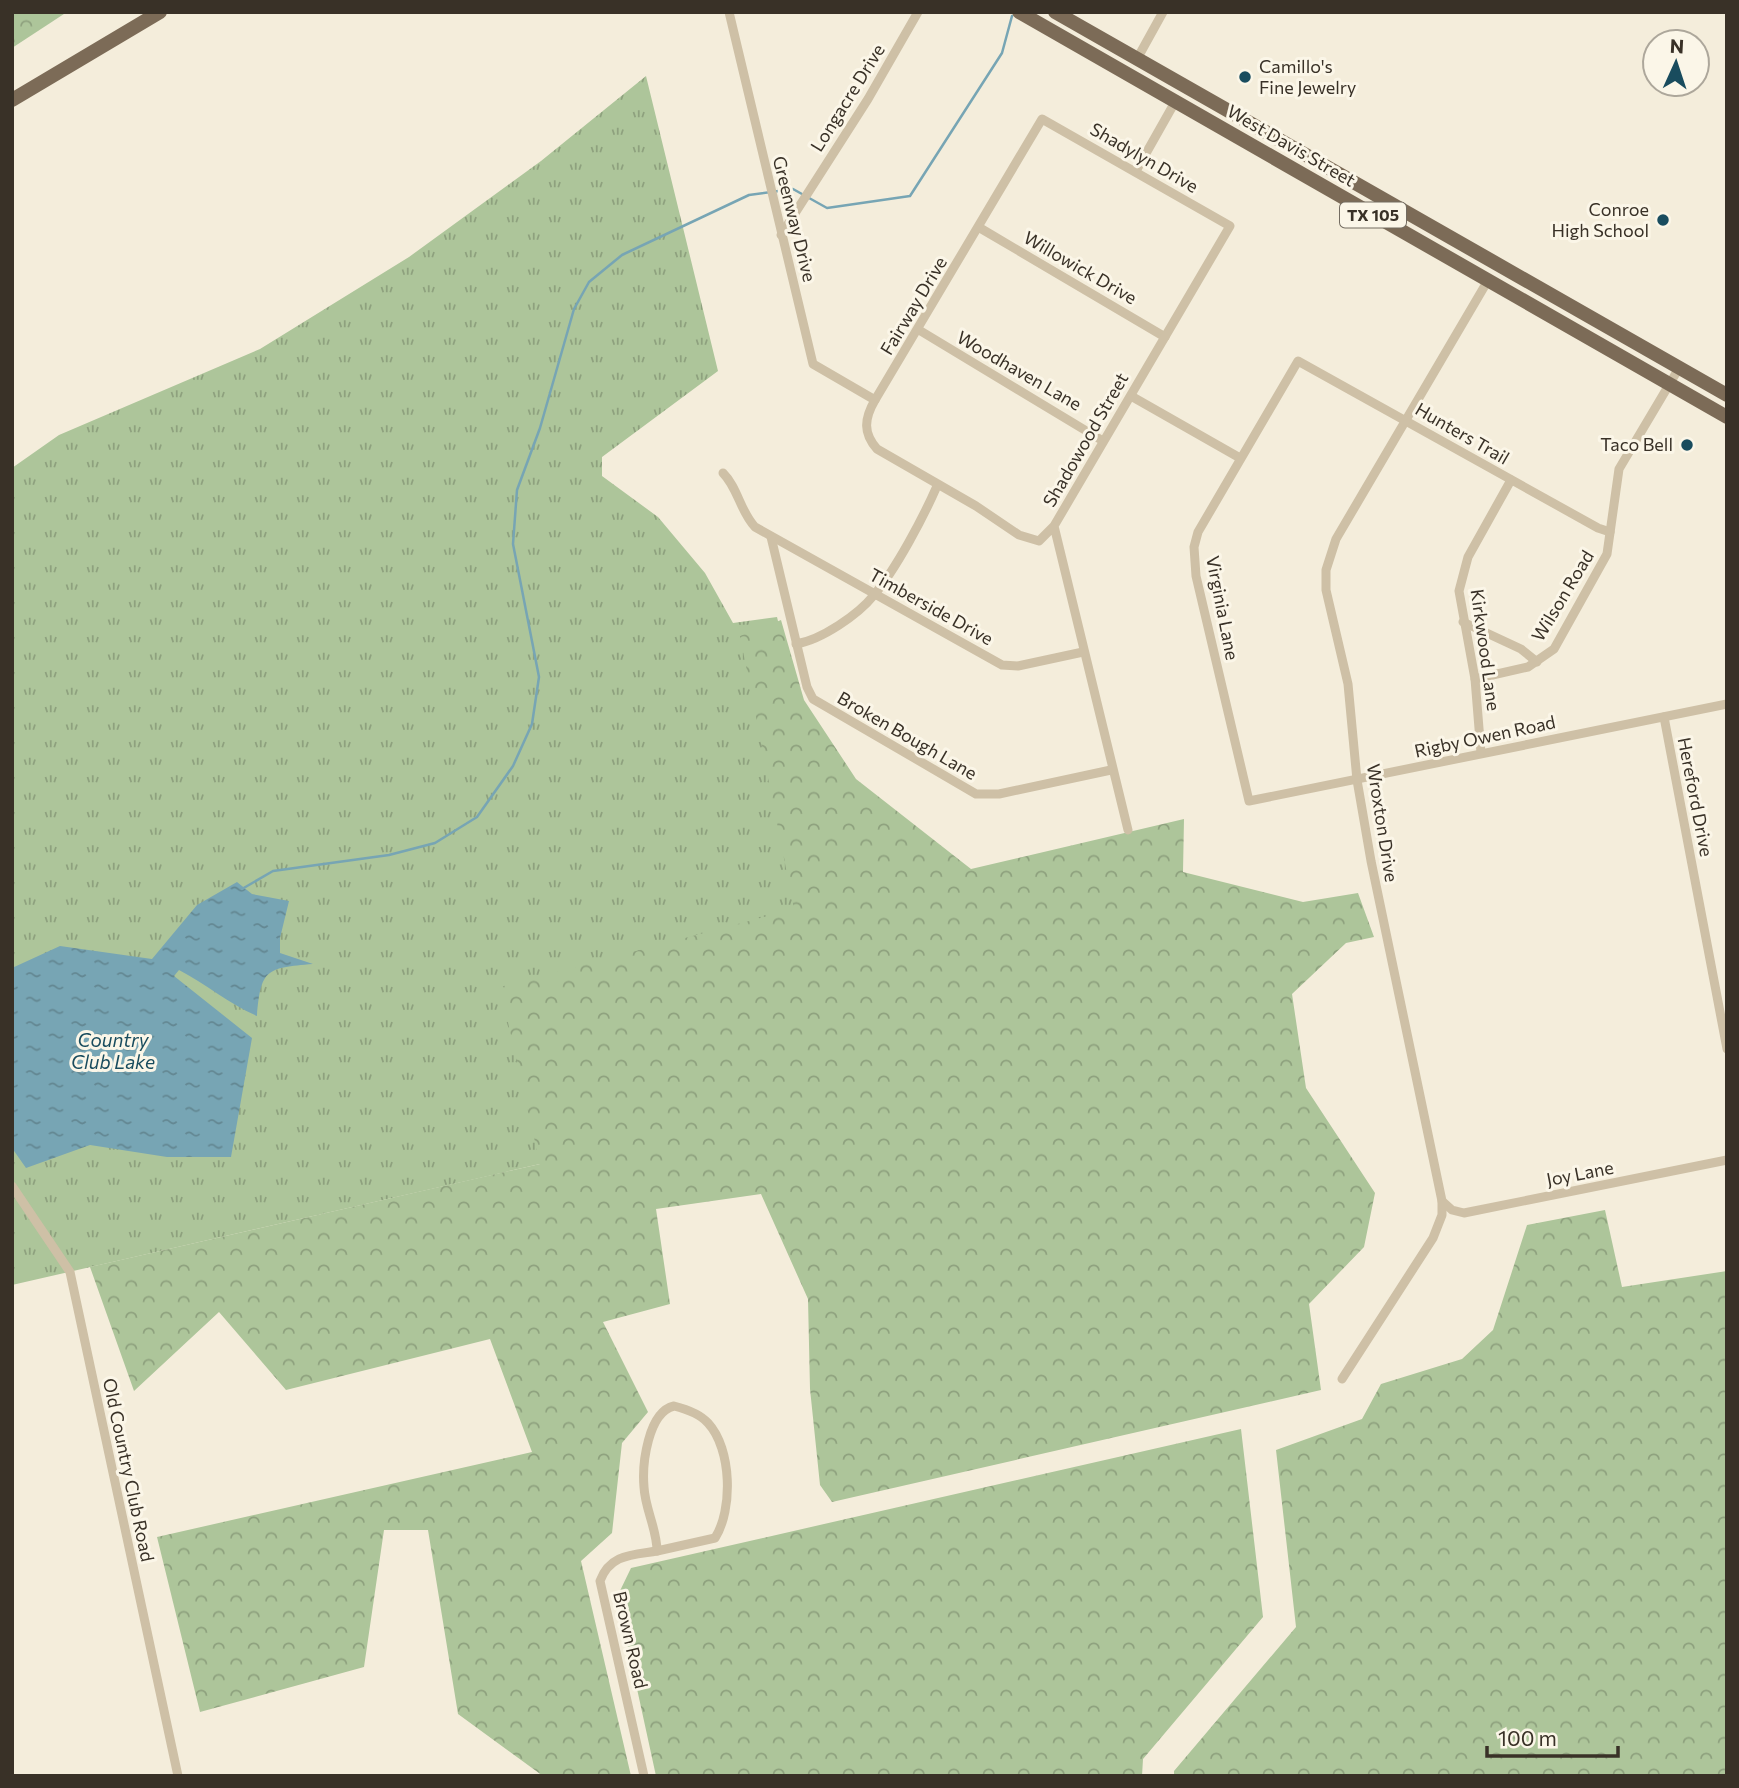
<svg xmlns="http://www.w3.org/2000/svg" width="1739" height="1788" font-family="Commissioner,sans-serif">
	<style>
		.grass { fill: url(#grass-tufts) }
		.forest { fill: url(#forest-crowns) }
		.water { fill: url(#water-ripples) }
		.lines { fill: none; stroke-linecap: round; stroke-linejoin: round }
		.stream { stroke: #77a5b4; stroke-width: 2.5 }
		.street { stroke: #cec0a6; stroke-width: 9 }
		.primary { stroke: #7c6b57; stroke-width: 14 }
		.poi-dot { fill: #194c5e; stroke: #fbf6e8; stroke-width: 2.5 }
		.labels { text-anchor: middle; stroke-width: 6; stroke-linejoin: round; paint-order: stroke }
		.shield { fill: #fbf6e8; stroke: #736c61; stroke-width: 2 }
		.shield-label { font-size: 16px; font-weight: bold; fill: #393127 }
		.poi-label { font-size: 18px; fill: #393127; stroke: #fbf6e8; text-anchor: end }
		.street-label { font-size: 18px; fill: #393127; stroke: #fbf6e8 }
		.water-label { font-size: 19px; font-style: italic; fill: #194c5e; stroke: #fbf6e8 }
	</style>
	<defs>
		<pattern id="grass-tufts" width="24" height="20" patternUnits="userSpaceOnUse" patternTransform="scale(1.75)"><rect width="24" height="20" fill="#adc59a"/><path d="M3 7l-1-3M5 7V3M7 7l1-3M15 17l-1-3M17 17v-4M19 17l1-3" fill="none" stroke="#8ea17e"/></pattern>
		<pattern id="forest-crowns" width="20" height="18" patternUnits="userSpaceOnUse" patternTransform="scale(1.75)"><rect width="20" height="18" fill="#adc59a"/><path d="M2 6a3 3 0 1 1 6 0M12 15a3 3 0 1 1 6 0" fill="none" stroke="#8ea17e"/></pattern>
		<pattern id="water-ripples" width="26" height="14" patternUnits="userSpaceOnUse" patternTransform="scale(1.75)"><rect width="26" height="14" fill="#77a5b4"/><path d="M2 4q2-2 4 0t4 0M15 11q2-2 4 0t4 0" fill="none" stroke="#638792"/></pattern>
	</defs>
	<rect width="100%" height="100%" fill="#f4eddb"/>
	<path class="grass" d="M646 76 718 371 602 457V476L658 517 705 573 733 623 777 617 849 911 540 1164 12 1285V468L59 435 260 349 409 257 541 161Z"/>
	<g class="forest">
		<path d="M12 12H67L12 48Z"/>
		<path d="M781 620 804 700 856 779 971 869 1184 819 1183 872 1303 902 1358 893 1374 937 1346 943 1292 994 1306 1088 1375 1193 1364 1247 1309 1304 1321 1390 832 1502 820 1485 810 1389 808 1299 761 1194 656 1209 670 1304 603 1322 648 1412 622 1443 612 1533 581 1561 631 1776H543L458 1714 428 1530H384L364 1667 200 1712 157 1537 532 1452 490 1339 286 1390 219 1312 134 1391 90 1267 540 1164 500 987 794 909 740 636Z"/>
		<path d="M1605 1210 1622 1287 1727 1271V1776H1174V1771L1296 1627 1276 1450 1362 1419 1381 1384 1462 1359 1493 1330 1527 1225Z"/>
		<path d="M1241 1429 1263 1617 1143 1759 1142 1776H656L617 1597 631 1568Z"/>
	</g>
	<path class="water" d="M237 882 252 894 289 901 280 938V953L313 964C266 968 261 969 257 1016 229 1004 206 984 179 970L174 976 252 1038 231 1157H167L90 1145 26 1168 12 1148V968L60 946 152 959 197 905Z"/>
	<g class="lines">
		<path class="stream" d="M242 889 273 871 389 855 435 843 477 817 513 766 532 724 539 677 513 544 517 490 540 428 574 309 589 282 622 255 749 195 793 189 827 208 910 196 1002 53 1012 16"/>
		<g class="street">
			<path d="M729 12 813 364 875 400"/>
			<path d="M1137 59 1163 12"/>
			<path d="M1136 171 1175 102"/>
			<path d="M980 228 1165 337"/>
			<path d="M781 235 868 99 918 12"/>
			<path d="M919 330 1103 441"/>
			<path d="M1131 396 1240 458"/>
			<path d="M723 473C738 488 740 511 755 527L1002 665 1018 666 1083 652"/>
			<path d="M1054 526 1039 541 1019 535 976 506 877 449C863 433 864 419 875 400L1042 119 1230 226 1054 526 1128 830"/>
			<path d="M1610 532 1598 528 1298 361 1198 532 1194 547 1196 576 1249 801 1727 704"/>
			<path d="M771 537 807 687 813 699 976 794H999L1111 770"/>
			<path d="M1463 622 1521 649 1537 662"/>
			<path d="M796 644C821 640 858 615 874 595 896 569 923 518 937 486"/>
			<path d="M1475 679 1528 667 1554 649 1607 554 1619 469 1679 368"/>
			<path d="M1664 717 1727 1049"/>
			<path d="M1481 753 1475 679 1459 591 1468 557 1511 480"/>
			<path d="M12 1186 70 1272 178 1776"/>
			<path d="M1442 1201 1452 1210 1464 1213 1727 1160"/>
			<path d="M1342 1379 1433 1238 1442 1215V1201L1371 861 1357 780 1348 684 1326 590V570L1336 539 1487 282"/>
			<path d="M674 1406C686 1409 700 1414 708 1423 732 1449 733 1510 715 1538L657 1551C657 1529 645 1509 644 1487 642 1464 648 1412 674 1406Z"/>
			<path d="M644 1776 600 1581C610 1554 632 1555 657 1551"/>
		</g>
		<g class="primary">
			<path d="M1019 12 1727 417"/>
			<path d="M1055 12 1727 395"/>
			<path d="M12 100 160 12"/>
		</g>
	</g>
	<g class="poi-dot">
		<circle cx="1245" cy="77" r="7"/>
		<circle cx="1663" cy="220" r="7"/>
		<circle cx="1687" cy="445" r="7"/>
	</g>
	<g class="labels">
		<rect class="shield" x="1340" y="202.5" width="66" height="25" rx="5"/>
		<g class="shield-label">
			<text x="1373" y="221">TX 105</text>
		</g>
		<g class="poi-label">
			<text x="1259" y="73" text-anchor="start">Camillo's<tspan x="1259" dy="21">Fine Jewelry</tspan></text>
			<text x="1649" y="216">Conroe<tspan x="1649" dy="21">High School</tspan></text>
			<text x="1673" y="451">Taco Bell</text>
		</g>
		<g class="street-label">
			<text transform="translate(848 98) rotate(-58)" y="6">Longacre Drive</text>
			<text transform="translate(1291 146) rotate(30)" y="6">West Davis Street</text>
			<text transform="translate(1144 158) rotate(30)" y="6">Shadylyn Drive</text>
			<text transform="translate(794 219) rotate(76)" y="6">Greenway Drive</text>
			<text transform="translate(1080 268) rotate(30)" y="6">Willowick Drive</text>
			<text transform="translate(914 306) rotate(-59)" y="6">Fairway Drive</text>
			<text transform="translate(1019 371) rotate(30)" y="6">Woodhaven Lane</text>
			<text transform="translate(1462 434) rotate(30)" y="6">Hunters Trail</text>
			<text transform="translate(1086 440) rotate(-60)" y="6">Shadowood Street</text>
			<text transform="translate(1563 596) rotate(-59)" y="6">Wilson Road</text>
			<text transform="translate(931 607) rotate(29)" y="6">Timberside Drive</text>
			<text transform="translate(1222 608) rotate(79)" y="6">Virginia Lane</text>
			<text transform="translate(1485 650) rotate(82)" y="6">Kirkwood Lane</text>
			<text transform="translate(907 736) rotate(30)" y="6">Broken Bough Lane</text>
			<text transform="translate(1485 737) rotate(-12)" y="6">Rigby Owen Road</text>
			<text transform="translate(1695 797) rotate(79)" y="6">Hereford Drive</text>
			<text transform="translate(1382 823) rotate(81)" y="6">Wroxton Drive</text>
			<text transform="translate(1580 1174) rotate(-11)" y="6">Joy Lane</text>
			<text transform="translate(128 1470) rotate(78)" y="6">Old Country Club Road</text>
			<text transform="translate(630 1640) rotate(77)" y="6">Brown Road</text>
		</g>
		<g class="water-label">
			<text x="113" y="1047">Country<tspan x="113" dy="22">Club Lake</tspan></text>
		</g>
	</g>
	<rect width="1739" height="1788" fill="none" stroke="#393127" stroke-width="28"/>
	<g transform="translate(1676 63) rotate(3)"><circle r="33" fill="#fbf6e8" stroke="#ada79b" stroke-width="2"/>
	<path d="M0-5L12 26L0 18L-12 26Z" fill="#194c5e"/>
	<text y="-10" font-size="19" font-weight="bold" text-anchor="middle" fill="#393127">N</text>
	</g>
	<path d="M1487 1746v10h131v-10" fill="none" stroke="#393127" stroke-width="3.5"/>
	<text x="1498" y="1746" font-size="21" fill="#393127" stroke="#fbf6e8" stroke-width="5" paint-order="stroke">100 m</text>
</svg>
